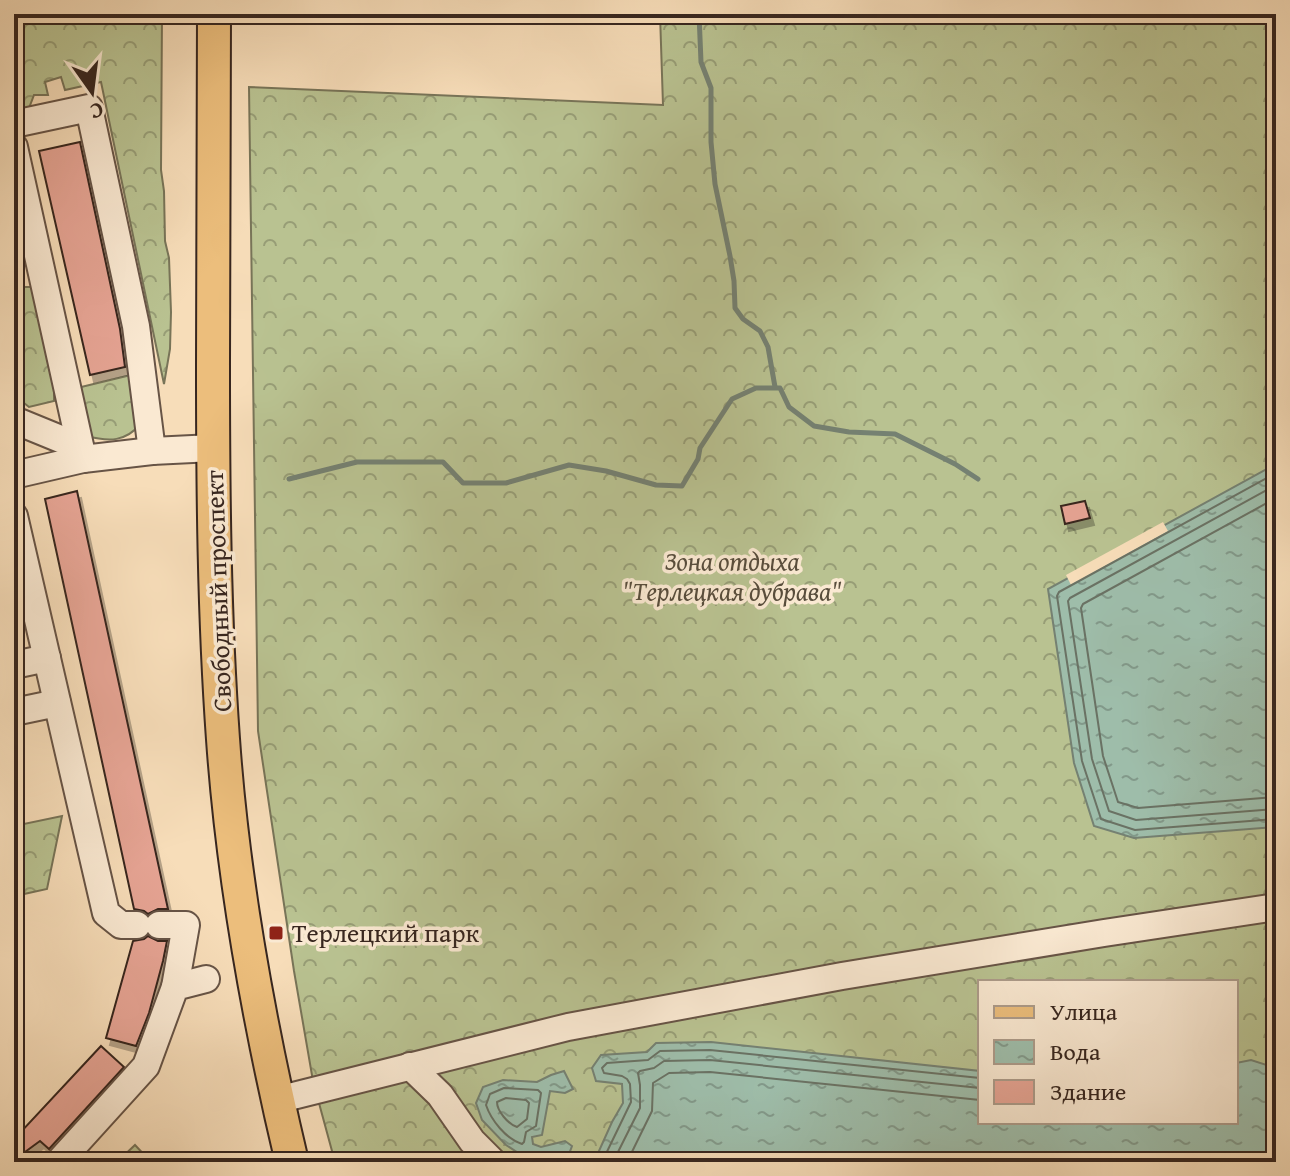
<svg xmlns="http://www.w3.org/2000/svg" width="1290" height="1176" font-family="'Gentium Book Plus',serif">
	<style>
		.forest { fill: url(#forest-crowns); stroke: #787458; stroke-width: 2; fill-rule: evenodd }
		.water { fill: url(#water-ripples); stroke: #758172; stroke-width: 2 }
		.pier { fill: #f7ddb9 }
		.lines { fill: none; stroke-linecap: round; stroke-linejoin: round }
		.shore { stroke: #6a7264; stroke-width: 2 }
		.stream { stroke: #758172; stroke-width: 5 }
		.building { fill: #e6a494; stroke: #37261f; stroke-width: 2; filter: url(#shadow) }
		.minor-casing { stroke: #675446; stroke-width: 30 }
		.major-casing { stroke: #37261f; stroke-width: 36 }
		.minor { stroke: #fae9d2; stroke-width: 26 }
		.major { stroke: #ecbe7c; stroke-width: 32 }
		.poi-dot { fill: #8f2418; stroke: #fae9d2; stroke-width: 3 }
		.labels { text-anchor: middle; stroke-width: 7; stroke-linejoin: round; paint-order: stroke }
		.park-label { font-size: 26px; font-style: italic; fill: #584d3c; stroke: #fae9d2 }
		.street-label { font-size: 26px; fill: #37261f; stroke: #fae9d2 }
		.poi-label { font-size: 26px; fill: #37261f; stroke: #fae9d2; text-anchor: start }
	</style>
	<defs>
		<pattern id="forest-crowns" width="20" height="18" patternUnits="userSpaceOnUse" patternTransform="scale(2)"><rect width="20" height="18" fill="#b9c291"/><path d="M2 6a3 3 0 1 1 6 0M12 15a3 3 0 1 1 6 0" fill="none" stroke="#979d76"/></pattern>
		<pattern id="water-ripples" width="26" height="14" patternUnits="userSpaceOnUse" patternTransform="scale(2)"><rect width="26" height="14" fill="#9ebdaa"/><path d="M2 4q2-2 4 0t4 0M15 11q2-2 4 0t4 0" fill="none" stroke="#82998a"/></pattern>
		<filter id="shadow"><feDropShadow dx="4" dy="7" stdDeviation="0" flood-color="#0004"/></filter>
	</defs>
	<rect width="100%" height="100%" fill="#f7ddb9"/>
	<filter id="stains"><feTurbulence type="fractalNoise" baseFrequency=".0025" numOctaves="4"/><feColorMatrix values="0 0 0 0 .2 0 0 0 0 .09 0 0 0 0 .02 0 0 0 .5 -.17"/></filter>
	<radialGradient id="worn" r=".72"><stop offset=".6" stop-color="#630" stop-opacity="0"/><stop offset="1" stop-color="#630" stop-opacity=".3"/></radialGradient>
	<g class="forest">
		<path d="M14 14H162L161 170 164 191 165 241 169 258 171 312 170 349 164 384 101 82 65 90 61 77 45 82 48 95H34L23 124V135L18 144 35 240 17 252 24 287H46L60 391 54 393V401L29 407 14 395Z"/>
		<path d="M660 14H1276V1162H335L313 1081 294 971 258 731 249 87 663 105ZM980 982H1236V1122H980Z"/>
		<path d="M135 374 142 423C125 442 110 442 86 436L77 388Z"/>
		<path d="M62 816 47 889 24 894 14 848V826Z"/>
		<path d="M135 1145 151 1162H117Z"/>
	</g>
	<g class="water">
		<path d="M1276 464V827L1134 838 1094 826 1074 763 1048 589Z"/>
		<path d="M711 1042 980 1071V1122H1236V1063L1251 1060 1273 1067 1276 1065V1162H594L612 1122 623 1103 622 1084 596 1081 592 1068 601 1055 647 1052 656 1043Z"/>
		<path d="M564 1071 573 1089 565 1093 550 1091 542 1135 532 1137 533 1144 541 1147 565 1141 572 1146 566 1162H532L506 1145 482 1120 476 1103 483 1087 503 1080 537 1082 551 1075Z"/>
	</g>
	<path class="pier" d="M1163 522 1168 531 1071 585 1066 575Z"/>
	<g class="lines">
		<g class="shore">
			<path d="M1276 473 1059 592 1057 596 1082 761 1101 819 1135 830 1276 819"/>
			<path d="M1276 485 1070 598 1068 601 1092 759 1109 811 1136 820 1276 809"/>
			<path d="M1276 498 1083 604 1081 608 1103 756 1118 802 1138 808 1276 797"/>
			<path d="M504 1088 538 1090 541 1093 536 1126 526 1132 524 1142 522 1144C506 1139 491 1120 486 1105L490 1094Z"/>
			<path d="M506 1098 526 1100 529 1103 527 1119 517 1127C508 1124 497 1111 497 1102Z"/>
			<path d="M602 1162 631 1102 630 1084 627 1079 622 1076 604 1073 602 1068 607 1063 648 1060 660 1051 710 1050 980 1078"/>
			<path d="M613 1162 640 1108V1085L638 1073 640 1071 654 1068 664 1061 710 1060 980 1088"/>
			<path d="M627 1162 652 1111 653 1083 669 1073 710 1072 980 1100"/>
		</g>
		<g class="stream">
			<path d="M699 14 701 62 711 88V142L715 184 730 256 734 281 735 308 743 319 760 331 768 347 775 387"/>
			<path d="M289 479 357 462H443L463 483H506L569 465 606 471 656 485 682 486 698 459 700 448 732 399 756 388H780L789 407 814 426 849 432 895 434 955 464 978 479"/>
		</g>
	</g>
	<g class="building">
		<path d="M80 142 120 329 125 367 90 375 39 151Z"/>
		<path d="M77 491 168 909H158L148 914 144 911 134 909 45 499Z"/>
		<path d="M1085 501 1090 518 1065 524 1061 506Z"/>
		<path d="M148 936 158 941H167L163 961 149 1013 136 1046 106 1038 133 941 144 939Z"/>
		<path d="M101 1046 124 1067 49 1149 40 1141 14 1160V1135L20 1133Z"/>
	</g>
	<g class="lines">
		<defs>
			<g id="minor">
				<path d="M14 124 89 108 136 326 152 451"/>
				<path d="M14 147 83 459"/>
				<path d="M14 420 80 447"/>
				<path d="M14 475 83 459 152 451 213 448"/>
				<path d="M14 516 106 913 121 925H137"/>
				<path d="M14 665 47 658"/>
				<path d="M14 712 57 703"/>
				<path d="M159 925H186L175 987"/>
				<path d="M410 1066 440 1095 472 1141 493 1162"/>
				<path d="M277 1100 568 1027 842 976 1104 933 1276 907"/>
				<path d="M59 1162 146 1066 175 987 206 979"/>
			</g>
			<path id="major" d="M214 14C213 131 213 248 213 365 213 489 214 614 223 739 233 882 259 1023 292 1162"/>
		</defs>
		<use href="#minor" class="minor-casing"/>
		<use href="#major" class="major-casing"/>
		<use href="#minor" class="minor"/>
		<use href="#major" class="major"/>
	</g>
	<rect class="poi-dot" x="268" y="925" width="16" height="16" rx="4"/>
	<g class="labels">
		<g class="park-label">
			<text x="732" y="570">Зона отдыха<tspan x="732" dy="30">"Терлецкая дубрава"</tspan></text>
		</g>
		<g class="street-label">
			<text transform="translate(218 591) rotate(-92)" y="9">Свободный проспект</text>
		</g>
		<g class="poi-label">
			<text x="292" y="942">Терлецкий парк</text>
		</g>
	</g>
	<rect width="1290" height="1176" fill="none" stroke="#f7ddb9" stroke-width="48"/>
	<rect x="16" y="16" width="1258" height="1144" fill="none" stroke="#37261f" stroke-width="4"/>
	<rect x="24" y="24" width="1242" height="1128" fill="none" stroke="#37261f" stroke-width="2"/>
	<rect x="978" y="980" width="260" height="144" fill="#fae9d2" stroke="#ac9b8a" stroke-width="2"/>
	<rect x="994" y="1006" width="40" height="12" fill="#ecbe7c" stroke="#ac9b8a" stroke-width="2"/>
	<text x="1050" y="1020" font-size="24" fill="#37261f">Улица</text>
	<rect x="994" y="1040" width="40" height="24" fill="url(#water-ripples)" stroke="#ac9b8a" stroke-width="2"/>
	<text x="1050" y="1060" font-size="24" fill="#37261f">Вода</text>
	<rect x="994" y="1080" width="40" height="24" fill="#e6a494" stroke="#ac9b8a" stroke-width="2"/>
	<text x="1050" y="1100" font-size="24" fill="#37261f">Здание</text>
	<g transform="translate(92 92) rotate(166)" stroke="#fae9d2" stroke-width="6" paint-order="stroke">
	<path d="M0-6L14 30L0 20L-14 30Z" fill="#37261f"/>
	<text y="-12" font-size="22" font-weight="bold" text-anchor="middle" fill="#37261f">С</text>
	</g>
	<rect width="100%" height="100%" filter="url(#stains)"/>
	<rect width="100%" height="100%" fill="url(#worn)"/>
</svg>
